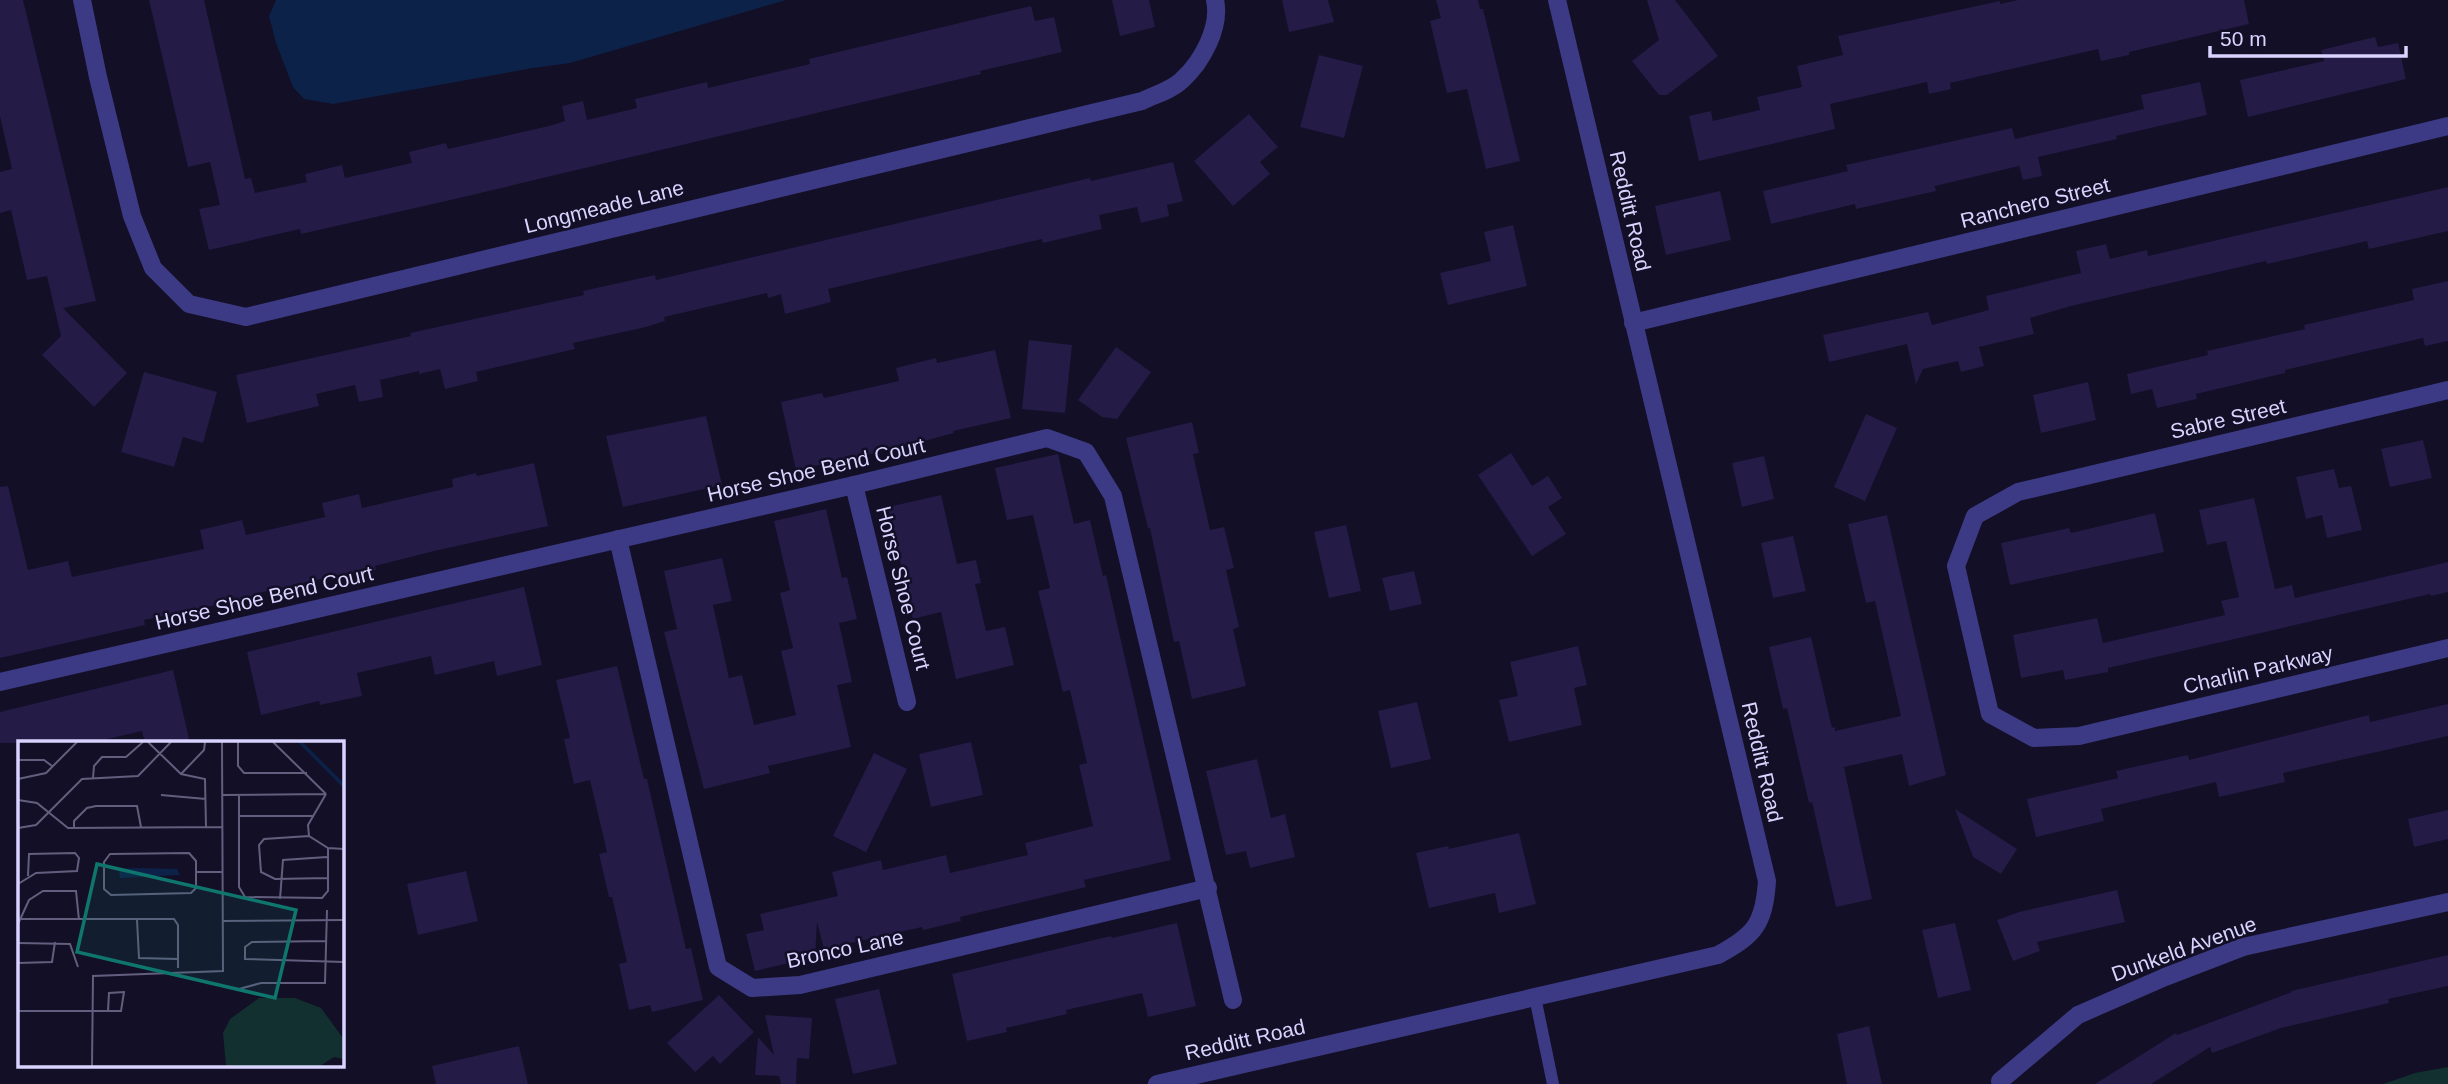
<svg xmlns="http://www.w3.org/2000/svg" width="2448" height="1084" font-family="Helvetica,sans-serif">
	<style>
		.green { fill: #12302f }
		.water { fill: #0c2248 }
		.building { fill: #241b47 }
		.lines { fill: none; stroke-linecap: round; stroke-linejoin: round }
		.service { stroke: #3d3a85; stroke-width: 12 }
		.minor { stroke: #3d3a85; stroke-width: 18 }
		.tertiary { stroke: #3d3a85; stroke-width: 18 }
		.labels { text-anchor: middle; stroke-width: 5; stroke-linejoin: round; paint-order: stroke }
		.street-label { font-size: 21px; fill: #d9d4ff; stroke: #130f26 }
		.inset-river { fill: none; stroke: #0c2248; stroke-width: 3.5 }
		.inset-road { fill: none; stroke: #625e7d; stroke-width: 2 }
		.view { fill: #0f766e; fill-opacity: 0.15; stroke: #0f766e; stroke-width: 3.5 }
		.inset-edge { fill: none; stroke: #d9d4ff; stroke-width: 3.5 }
	</style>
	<rect width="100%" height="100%" fill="#130f26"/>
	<path class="green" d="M2448 1067V1084H2383L2415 1073Z"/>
	<path class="water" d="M276 0H786L570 63 533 68 333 104 304 99 293 87 276 43 269 16Z"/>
	<g class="building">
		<path d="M0 0H23L96 301 63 308 127 373 94 407 42 355 61 336 47 276 27 280 11 210 0 213V172L12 169 0 116Z"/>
		<path d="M149 0H204L245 179 251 178 255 193 307 182 305 174 342 165 345 178 412 163 409 152 446 143 448 149 549 126 565 121 562 106 583 101 587 120 637 108 635 99 707 82 708 88 810 64 809 59 1031 6 1035 21 1054 17 1062 52 980 71 981 74 459 198 301 234 300 229 209 250 199 209 220 205 210 162 188 167Z"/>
		<path d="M1112 0H1149L1155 27 1120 36Z"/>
		<path d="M1282 0H1328L1334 22 1289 32Z"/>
		<path d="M1436 0H1478L1480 9H1483L1520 161 1486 169 1467 89 1447 93 1430 21 1441 18Z"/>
		<path d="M1647 0H1675L1718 56 1667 95H1659L1632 61 1659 40Z"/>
		<path d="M2018 0H2244L2249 24 2129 52V55L2101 61 2098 49 1950 83 1951 89 1929 94 1927 82 1830 104 1835 129 1699 161 1689 116 1711 111 1713 121 1760 110 1757 97 1802 87 1797 66 1843 55 1838 36 2000 1V4Z"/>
		<path d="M2375 37 2378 47 2398 43 2406 79 2248 117 2240 80 2324 61 2321 50Z"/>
		<path d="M1319 55 1363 66 1344 138 1300 127Z"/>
		<path d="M2200 82 2207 115 2116 136 2117 139 2038 157 2042 176 2023 180 2019 166 1935 186 1936 191 1856 209 1855 204 1771 224 1763 191 1848 171 1846 165 2012 128 2015 139 2144 109 2141 95Z"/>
		<path d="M1249 114 1278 147 1260 162 1270 174 1233 206 1194 161Z"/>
		<path d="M1173 162 1183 201 1167 205 1169 216 1141 223 1137 207 1099 215 1102 229 1043 243 1042 239 828 289 831 302 785 314 781 294 768 298 767 293 664 317 665 321 646 327 573 343 575 349 476 372 478 381 445 389 440 369 419 374V371L380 380 383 397 359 402 355 385 316 394 319 406 247 423 236 375 411 336 410 333 584 295 583 291 655 275 656 280 1090 178 1091 181Z"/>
		<path d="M2448 187V231L2369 249 2367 241 2267 264 2266 261 2071 306 2030 318 2034 334 1979 347 1984 366 1961 372 1958 361 1923 369 1916 384 1907 344 1829 362 1823 335 1928 312 1932 325 1989 310 1986 296 2081 273 2076 251 2106 244 2110 259 2147 250 2148 256Z"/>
		<path d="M1720 191 1731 240 1666 255 1655 206Z"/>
		<path d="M1513 225 1527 286 1448 305 1440 273 1491 261 1484 232Z"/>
		<path d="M2448 281V341L2425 346 2423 338 2285 370V373L2196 394 2197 399 2157 408 2152 389 2131 394 2127 374 2208 355 2207 351 2305 329 2304 325 2414 300 2412 289Z"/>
		<path d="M1029 340 1072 345 1065 413 1022 409Z"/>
		<path d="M1116 347 1151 372 1117 419 1102 417 1078 400Z"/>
		<path d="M995 350 1011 418 953 431 954 433 898 448 796 470 781 402 822 393 824 398 899 381 896 368 936 358 937 363Z"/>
		<path d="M144 372 217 392 203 443 183 437 174 467 121 452Z"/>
		<path d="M2088 382 2096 420 2041 433 2033 395Z"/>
		<path d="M1866 414 1897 428 1865 501 1834 487Z"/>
		<path d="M706 416 722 485 623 507 606 436Z"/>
		<path d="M1192 422 1199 453 1193 454 1210 530 1224 527 1234 568 1226 570 1239 627 1233 629 1246 686 1192 699 1179 641 1174 642 1150 528H1148L1126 438Z"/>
		<path d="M2423 440 2432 478 2390 487 2381 449Z"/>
		<path d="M1511 453 1532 486 1548 476 1562 498 1548 507 1566 534 1532 556 1478 475Z"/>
		<path d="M1058 454 1074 524 1090 520 1103 576 1106 575 1171 860 1084 880 1086 887 960 917 961 921 923 930 922 927 824 949 817 922 815 957 755 971 746 934 764 930 760 914 838 896 832 872 881 860 883 870 946 855 950 873 1028 855 1025 843 1093 826 1079 765 1087 763 1070 690 1063 692 1038 591 1050 588 1033 515 1007 520 995 468Z"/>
		<path d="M1764 456 1774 499 1742 507 1732 463Z"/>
		<path d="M534 463 548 526 434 551 375 566 376 570 339 578 338 575 259 593 260 596 144 620 145 625 0 658V487L8 486 28 570 68 561 72 577 204 549 200 530 242 520 246 535 325 517 322 503 359 494 362 508 453 487 452 479 476 473 477 476Z"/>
		<path d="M2334 469 2339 488 2351 486 2362 530 2327 538 2322 515 2306 519 2296 477Z"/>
		<path d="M941 495 957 564 976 560 981 583 975 584 986 631 1005 627 1014 665 956 679 941 612 913 619 888 507Z"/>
		<path d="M2254 498 2275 589 2292 585 2295 598 2448 562V592L2431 596 2430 594 2108 668V672L2065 680 2063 670 2021 678 2013 635 2097 618 2103 643 2225 615 2221 601 2239 597 2226 541 2207 545 2199 510Z"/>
		<path d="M826 509 842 578 847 577 857 619 839 623 852 682 837 685 851 747 768 766 770 773 704 789 664 632 677 629 664 571 722 558 732 601 713 605 729 678 742 675 754 725 796 715 781 651 793 648 780 593 790 590 774 521Z"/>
		<path d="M2155 513 2164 552 2010 585 2001 543 2069 528 2071 533Z"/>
		<path d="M1887 515 1946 775 1909 786 1902 754 1844 767 1872 899 1836 907 1812 802 1809 803 1787 708 1783 709 1769 647 1811 637 1832 728 1835 727V731L1901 716 1875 601 1866 603 1848 524Z"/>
		<path d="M1346 525 1361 591 1329 598 1314 532Z"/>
		<path d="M1793 536 1806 591 1773 598 1761 543Z"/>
		<path d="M1414 571 1422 604 1390 611 1382 578Z"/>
		<path d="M524 587 542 665 497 676 494 661 435 675 431 656 357 673 362 696 320 705 319 701 261 715 247 652Z"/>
		<path d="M1578 646 1587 685 1574 688 1582 725 1509 742 1499 700 1518 696 1510 662Z"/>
		<path d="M617 666 644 779H647L686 949 691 948 703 1000 652 1012 650 1005 629 1010 619 964 627 962 612 897H609L599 854 607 852 590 780 574 784 564 739 570 738 556 680Z"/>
		<path d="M173 670 190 743H145L142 731 90 743H0V712Z"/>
		<path d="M1417 702 1431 759 1391 768 1378 711Z"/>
		<path d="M2448 704V736L2283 773 2285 782 2219 797 2216 782 2101 809 2104 821 2036 837 2027 799 2118 778 2116 771 2188 755 2189 760 2369 715 2370 722Z"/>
		<path d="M971 742 983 795 931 807 919 754Z"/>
		<path d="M874 753 907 769 866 852 833 836Z"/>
		<path d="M1257 759 1271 818 1285 814 1295 857 1250 868 1246 851 1226 855 1206 771Z"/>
		<path d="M1955 809 2017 849 2001 874 1973 857Z"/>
		<path d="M2448 810V839L2414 847 2408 819Z"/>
		<path d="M1519 833 1536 904 1499 913 1495 893 1429 908 1416 853 1448 846 1449 849Z"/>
		<path d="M466 871 478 921 418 935 407 884Z"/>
		<path d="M2117 890 2125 922 2037 942 2040 951 2013 961 1997 920 2019 912Z"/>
		<path d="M1177 923 1196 1006 1148 1017 1142 993 1066 1010 1067 1014 1006 1028 1007 1032 967 1041 952 974 1111 936 1112 938Z"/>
		<path d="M1955 923 1971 990 1938 998 1922 930Z"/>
		<path d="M2448 955V986L2388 999 2389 1003 2281 1028 2212 1053 2210 1047 2151 1084H2095L2176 1033 2177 1035 2292 992 2291 991Z"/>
		<path d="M879 989 897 1064 853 1074 835 999Z"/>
		<path d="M719 995 754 1032 720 1064 713 1056 695 1072 667 1043Z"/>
		<path d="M765 1015 812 1018 809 1059 797 1058 796 1084H781L779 1076 755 1075 758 1037 774 1055Z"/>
		<path d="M1869 1026 1882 1084H1847L1837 1034Z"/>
		<path d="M519 1046 528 1084H436L432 1066Z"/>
	</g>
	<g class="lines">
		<path class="service" d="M1535 997 1553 1084"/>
		<g class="minor">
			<path d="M82 0 98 77 132 216 153 268 189 304 246 317 1142 101C1154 95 1172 90 1182 80 1202 62 1221 27 1215 0"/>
			<path d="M1633 323 2448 126"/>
			<path d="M2448 390 2018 492 1975 516 1956 566 1990 714 2034 738 2079 736 2448 648"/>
			<path d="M854 485 907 702"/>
			<path d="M618 539 718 967 752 988 800 985 1208 888"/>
			<path d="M0 682 854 485 1047 438 1086 452 1113 496 1233 1000"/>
			<path d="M2000 1081 2078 1015 2165 977 2243 947 2448 902"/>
		</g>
		<path class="tertiary" d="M1157 1084 1718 955C1755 935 1764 924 1767 881L1557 0"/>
	</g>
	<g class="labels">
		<g class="street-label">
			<text transform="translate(2035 203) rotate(-14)" y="7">Ranchero Street</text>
			<text transform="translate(604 207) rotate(-14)" y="7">Longmeade Lane</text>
			<text transform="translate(1630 211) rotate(77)" y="7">Redditt Road</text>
			<text transform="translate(2228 419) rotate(-13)" y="7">Sabre Street</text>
			<text transform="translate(816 470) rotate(-13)" y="7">Horse Shoe Bend Court</text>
			<text transform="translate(903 588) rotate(76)" y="7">Horse Shoe Court</text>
			<text transform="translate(264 598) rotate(-13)" y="7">Horse Shoe Bend Court</text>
			<text transform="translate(2258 670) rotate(-13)" y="7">Charlin Parkway</text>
			<text transform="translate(1762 762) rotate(77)" y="7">Redditt Road</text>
			<text transform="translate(845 949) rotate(-12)" y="7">Bronco Lane</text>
			<text transform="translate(2184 949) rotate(-20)" y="7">Dunkeld Avenue</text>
			<text transform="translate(1245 1040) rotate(-13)" y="7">Redditt Road</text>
		</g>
	</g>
	<g transform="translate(18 741)">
		<rect width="326" height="326" fill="#130f26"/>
		<path d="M241 257H277L303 267 325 297V318L316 316 302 325H208L205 292 212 278Z" fill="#12302f"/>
		<path d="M119 127 159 128 162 134 102 137 101 128Z" fill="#0c2248"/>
		<path class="inset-river" d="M282 1 326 45"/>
		<path class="inset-road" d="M130 1 163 33 187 38 188 86M220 1V25L226 32H289M255 1 308 53M0 19H26L34 25M163 33 186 9 187 1M75 37 76 25 84 16H108L125 1M0 38 28 32 59 1M308 53 290 84 291 95 310 107 326 108M143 54 188 58M205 54 308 53M221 54V146L227 156 304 157 310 150V107M0 59 19 62 50 87 205 86M220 75H296M0 87 18 84 64 38 120 35 153 1M56 87V80L69 67 78 65H119L123 86M291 95 246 98 241 104 243 131 257 138 310 137M171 112 178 120V147L173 152 93 154 86 148V121L92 113ZM178 131H205M0 143 18 132 59 130 61 117 57 112 11 113 10 135M262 158 265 119 309 116M1 178H156L160 184V227M119 179 121 217 160 218M205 180 326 179M0 183 11 159 25 150H58L61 179M309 200 234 201 227 206V218L326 221M0 202 52 203 60 226M0 222 34 221 37 201M221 248 243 242H307L309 169M0 270H103L106 251 91 252 90 270M74 325 75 235 205 230 204 1"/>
		<path class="view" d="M79 123 278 169 257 257 59 211Z"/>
		<rect width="326" height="326" class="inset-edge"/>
	</g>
	<path d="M2210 46v10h196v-10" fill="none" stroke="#d9d4ff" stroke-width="3.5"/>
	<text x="2220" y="46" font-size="21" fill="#d9d4ff" stroke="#130f26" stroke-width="5" paint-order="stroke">50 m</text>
</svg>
